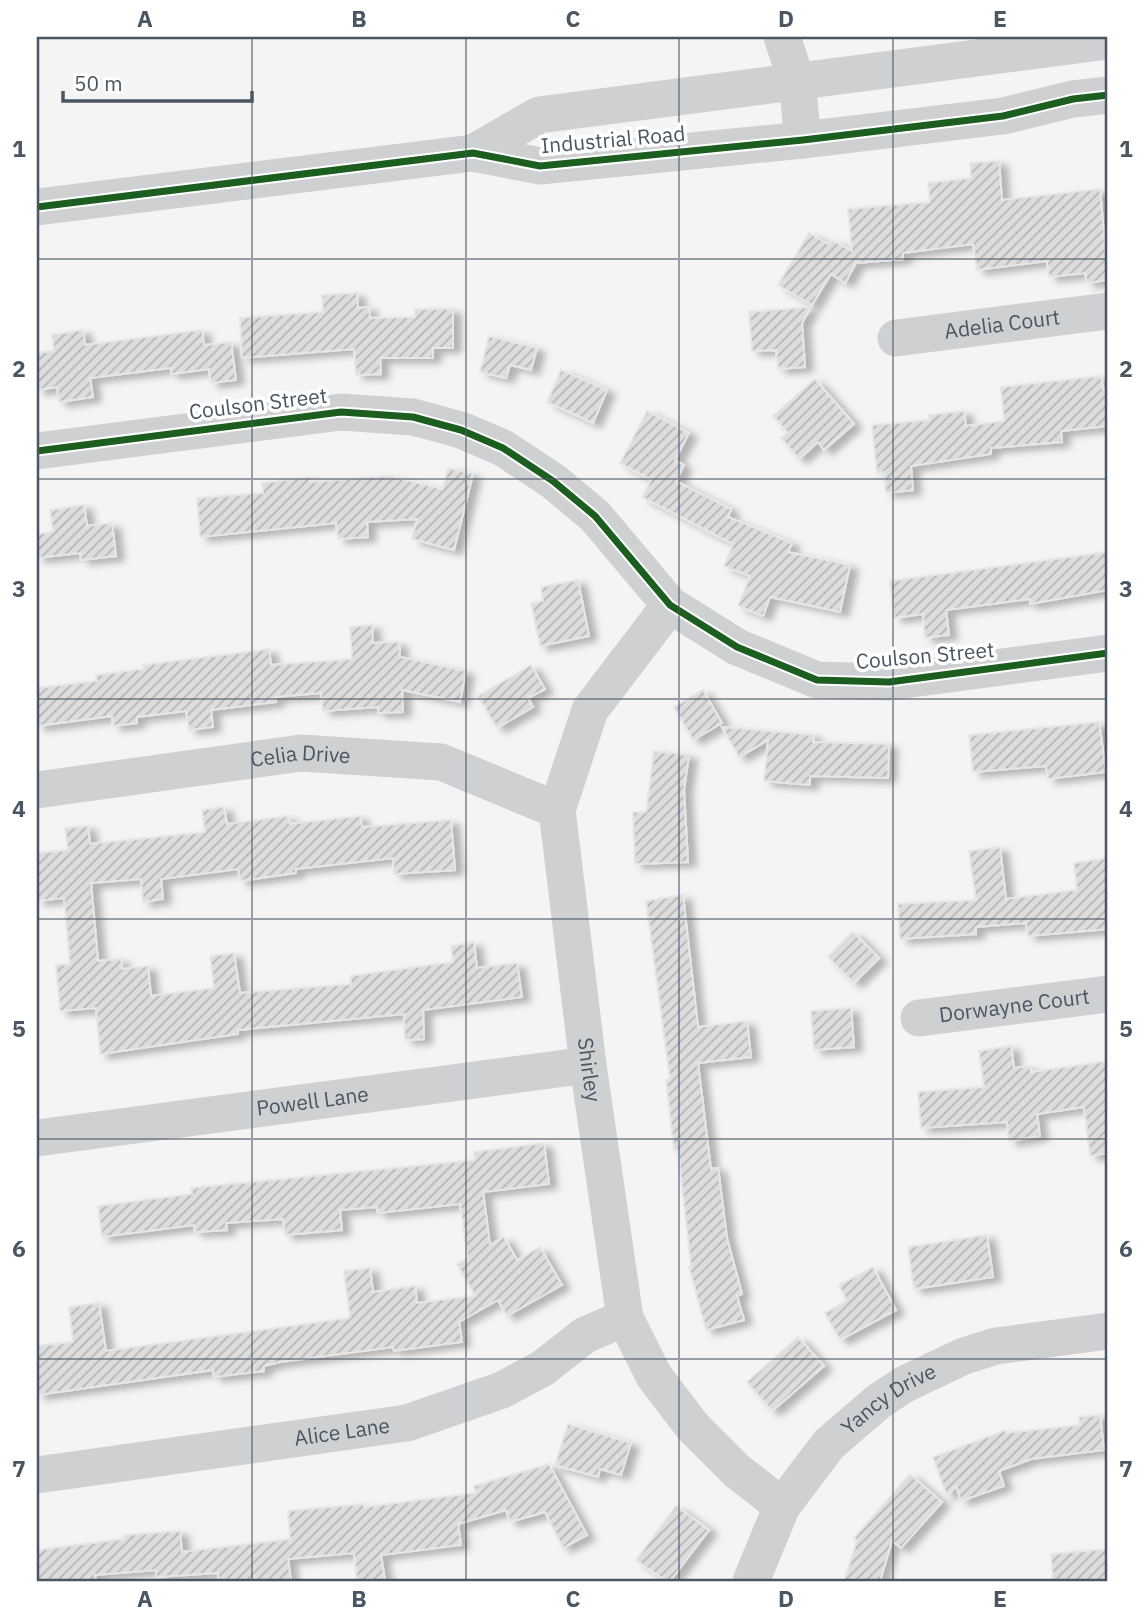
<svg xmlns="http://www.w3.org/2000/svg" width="1145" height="1618" font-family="'IBM Plex Sans',sans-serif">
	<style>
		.building { fill: url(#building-hatch); stroke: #e5e6e7; stroke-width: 2; filter: url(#shadow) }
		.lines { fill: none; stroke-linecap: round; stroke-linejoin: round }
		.minor { stroke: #ced0d2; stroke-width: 37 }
		.cycleway-casing { stroke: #fff; stroke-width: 11 }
		.cycleway { stroke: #1b5e20; stroke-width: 7 }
		.grid { fill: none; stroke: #4a5661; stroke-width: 2; stroke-opacity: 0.55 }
		.labels { text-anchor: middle; stroke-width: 7; stroke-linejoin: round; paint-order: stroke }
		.street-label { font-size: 21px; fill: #4a5661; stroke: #fff }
		.neatline { fill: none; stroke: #4a5661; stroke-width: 2.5 }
		.grid-label { font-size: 23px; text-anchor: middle; font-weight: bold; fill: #4a5661 }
	</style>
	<defs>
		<pattern id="building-hatch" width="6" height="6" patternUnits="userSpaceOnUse" patternTransform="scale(1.75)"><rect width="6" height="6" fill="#ddddde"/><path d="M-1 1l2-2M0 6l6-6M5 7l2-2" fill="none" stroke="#b5b6b7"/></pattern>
		<filter id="shadow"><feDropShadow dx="8" dy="4.5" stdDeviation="3.5" flood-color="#0004"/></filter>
	</defs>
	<rect width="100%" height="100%" fill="#f4f4f4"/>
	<g class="building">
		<path d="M999 161 1002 200 1100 189 1108 280 1087 283 1085 273 1049 277 1047 261 977 270 973 244 903 253V259L856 263 845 283 831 274 812 305 778 285 809 233 830 245 832 240 852 251 848 209 930 202 928 183 971 178 970 163Z"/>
		<path d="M357 293 358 308 369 307 370 318 415 317V309H453V348H433V358H380L381 374 356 375 354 349 242 358 240 318 323 312 322 295Z"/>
		<path d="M811 307 802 323 805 367 778 369 776 350 752 351 749 312Z"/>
		<path d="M83 330 85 345 202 330 204 345 231 342 236 380 211 383 209 369 171 374V368L90 378 93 397 59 402 57 387 37 390V353L54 351 52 335Z"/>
		<path d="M489 336 537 348 531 370 510 365 506 378 480 372Z"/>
		<path d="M561 370 607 390 593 423 547 402Z"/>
		<path d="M1101 376 1103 389 1108 388V426L1061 431 1062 442 991 448V454L911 466 913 490 886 493 884 472 877 473 872 425 930 420 929 415 964 411 966 426 1004 421 1001 387Z"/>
		<path d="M815 379 854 424 824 450 818 442 799 459 781 438 788 433 773 416Z"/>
		<path d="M647 411 689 433 675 460 684 465 676 481 731 509 728 517 792 543 788 552 850 565 840 612 770 597 763 616 738 606 750 576 724 566 733 544 642 497 651 480 620 463Z"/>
		<path d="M448 468 473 474 454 550 412 539 417 519 367 522 368 537 338 539 336 523 200 537 197 498 263 493 262 483 310 477V482L389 476 443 489Z"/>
		<path d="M84 505 87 526 112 523 116 556 81 560 80 553 37 558V534L53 532 50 510Z"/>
		<path d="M1108 552V590L1030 604V599L946 610 949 635 925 638 923 614 894 618 890 581Z"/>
		<path d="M578 580 589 636 540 646 531 603 543 601 541 587Z"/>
		<path d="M372 625 373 643 399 642 400 657 466 671 460 702 402 690 403 712 378 713V707L323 711 321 693 275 697 276 702 211 710 213 727 189 730 186 711 137 717V723L113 726 112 716 37 726V688L97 681 96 675 144 669 143 665 269 649 271 665 352 659 350 627Z"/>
		<path d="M531 665 545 689 528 698 533 707 497 728 478 696Z"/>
		<path d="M703 690 722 723 693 740 674 707Z"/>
		<path d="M1099 722 1106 772 1048 779 1046 766 973 772 969 735Z"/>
		<path d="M722 727 814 735 813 742 889 744 888 778 810 776V785L764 781 768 740 739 757Z"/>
		<path d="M654 751 689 755 684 790 688 862 635 864 633 812H646Z"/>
		<path d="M224 807 227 824 288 816 290 824 360 816 362 827 451 820 455 870 394 874 393 858 296 869V873L240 881 238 869 161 879 163 899 143 902 141 879 91 883 98 961 121 959 122 969 148 966 151 996 214 988 210 956 234 953 240 993 351 984 350 976 453 962 451 946 474 942 477 968 517 963 522 997 423 1010 424 1039 405 1040 404 1014 238 1030V1034L100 1054 96 1008 60 1011 56 965 70 964 64 898 37 901V853L68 850 65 828 88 826 90 844 205 832 202 810Z"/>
		<path d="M1000 847 1006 899 1077 890 1074 863 1108 858V929L1028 936 1026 923 976 927V934L900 939 898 904 976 900 969 851Z"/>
		<path d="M683 895 698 1027 747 1021 751 1057 698 1063 711 1169 718 1168 727 1238 742 1294 737 1296 744 1320 706 1330 689 1267 691 1266 678 1150H674L666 1080H670L646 901Z"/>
		<path d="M853 932 879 958 854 983 828 957Z"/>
		<path d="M851 1008 854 1047 814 1050 811 1011Z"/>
		<path d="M1011 1046 1014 1068 1030 1066 1031 1072 1108 1061V1153L1090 1156 1084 1107 1037 1114 1040 1136 1009 1141 1007 1122 921 1128 918 1092 984 1087 979 1051Z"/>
		<path d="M544 1143 549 1184 483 1192 490 1245 504 1237 517 1260 540 1247 562 1285 507 1316 498 1300 459 1322 462 1342 394 1351 393 1347 280 1362 264 1366V1371L214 1377 213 1370 37 1395V1346L73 1342 69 1307 99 1303 106 1351 350 1318 344 1271 370 1268 373 1292 415 1286 417 1303 475 1296 457 1264 468 1258 460 1204 378 1213 377 1207 340 1210 342 1230 285 1235 283 1219 226 1223 227 1230 195 1232 194 1225 102 1237 98 1206 192 1194 191 1188 475 1160 474 1152Z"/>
		<path d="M987 1235 993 1277 914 1289 908 1247Z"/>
		<path d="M873 1267 896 1310 840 1340 825 1313 847 1301 839 1285Z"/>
		<path d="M798 1337 824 1366 772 1411 747 1382Z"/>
		<path d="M1100 1415 1104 1450 1031 1459 999 1471 1004 1486 961 1501 956 1486 947 1496 933 1457 1006 1430 1007 1433 1080 1425 1079 1417Z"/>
		<path d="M568 1424 631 1443 621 1475 600 1469 598 1477 555 1465Z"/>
		<path d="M549 1464 587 1535 563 1548 545 1512 510 1522 506 1510 458 1524 461 1545 381 1555 385 1581H357L354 1553 288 1559 291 1581H219L218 1573 156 1577V1570L95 1575 96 1581H37V1550L124 1539V1535L180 1531 182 1552 290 1539 288 1511 364 1504V1507L476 1493 474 1486Z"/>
		<path d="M910 1474 942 1502 901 1548 892 1541 880 1581H844L857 1541 854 1538Z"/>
		<path d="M676 1506 709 1530 670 1581H666L636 1560Z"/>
		<path d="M1108 1549V1581H1053L1051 1554Z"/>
	</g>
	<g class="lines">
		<g class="minor">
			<path d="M782 37 797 82 803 140"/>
			<path d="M473 153 539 115 1108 41"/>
			<path d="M37 207 473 153 540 166 803 140 1003 116 1073 99 1108 95"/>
			<path id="s1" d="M896 338 1108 311"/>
			<path d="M37 451 341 412 413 417 461 430 503 448 553 481 595 516 670 605 737 647 817 680 889 682 1108 653"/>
			<path id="s2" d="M670 605 590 710 557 810 588 1065 625 1318 654 1376 693 1427 737 1471 782 1506"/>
			<path id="s3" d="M37 790 301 753 441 762 557 810"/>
			<path id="s4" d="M919 1018 1108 994"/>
			<path id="s5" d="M37 1138 588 1065"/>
			<path id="s6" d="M37 1475 407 1423 502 1390 543 1368 585 1335 625 1318"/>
			<path id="s7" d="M751 1581 782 1506 829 1444 879 1401 905 1384 964 1356 996 1346 1108 1331"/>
		</g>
		<defs>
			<g id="cycleway">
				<path d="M37 207 473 153 540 166 803 140 1003 116 1073 99 1108 95"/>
				<path d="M37 451 341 412 413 417 461 430 503 448 553 481 595 516 670 605 737 647 817 680 889 682 1108 653"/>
			</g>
		</defs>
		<use href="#cycleway" class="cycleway-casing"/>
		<use href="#cycleway" class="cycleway"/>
	</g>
	<path class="grid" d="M252 37V1581M466 37V1581M679 37V1581M893 37V1581M37 259H1108M37 479H1108M37 699H1108M37 919H1108M37 1139H1108M37 1359H1108"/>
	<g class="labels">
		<g class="street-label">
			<text transform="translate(613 140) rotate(-5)" y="7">Industrial Road</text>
			<text dy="7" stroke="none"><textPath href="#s1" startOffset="107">Adelia Court</textPath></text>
			<text transform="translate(258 404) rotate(-7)" y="7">Coulson Street</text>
			<text transform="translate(925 656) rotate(-5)" y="7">Coulson Street</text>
			<text dy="7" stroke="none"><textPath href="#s3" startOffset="266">Celia Drive</textPath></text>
			<text dy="7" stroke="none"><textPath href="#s4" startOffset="96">Dorwayne Court</textPath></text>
			<text dy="7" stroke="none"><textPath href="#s2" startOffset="499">Shirley</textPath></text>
			<text dy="7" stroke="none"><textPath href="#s5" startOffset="278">Powell Lane</textPath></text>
			<text dy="7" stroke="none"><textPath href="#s7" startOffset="234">Yancy Drive</textPath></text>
			<text dy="7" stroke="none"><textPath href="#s6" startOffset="308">Alice Lane</textPath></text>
		</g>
	</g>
	<rect width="1145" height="1618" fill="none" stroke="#ffffff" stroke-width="77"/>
	<path d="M63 91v10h189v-10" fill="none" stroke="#4a5661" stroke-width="3.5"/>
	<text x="74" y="91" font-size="21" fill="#4a5661" stroke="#ffffff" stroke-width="5" paint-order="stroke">50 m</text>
	<rect x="38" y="38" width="1068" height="1542" class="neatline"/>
	<g class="grid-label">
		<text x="145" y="27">A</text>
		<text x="359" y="27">B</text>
		<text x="573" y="27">C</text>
		<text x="786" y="27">D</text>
		<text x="1000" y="27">E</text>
		<text x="19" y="157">1</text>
		<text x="1126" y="157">1</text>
		<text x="19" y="377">2</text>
		<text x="1126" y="377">2</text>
		<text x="19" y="597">3</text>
		<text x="1126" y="597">3</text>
		<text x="19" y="817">4</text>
		<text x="1126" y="817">4</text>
		<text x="19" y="1037">5</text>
		<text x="1126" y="1037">5</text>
		<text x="19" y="1257">6</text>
		<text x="1126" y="1257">6</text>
		<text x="19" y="1477">7</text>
		<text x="1126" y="1477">7</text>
		<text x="145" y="1607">A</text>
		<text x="359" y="1607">B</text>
		<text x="573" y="1607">C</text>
		<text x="786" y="1607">D</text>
		<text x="1000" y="1607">E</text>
	</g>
</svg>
